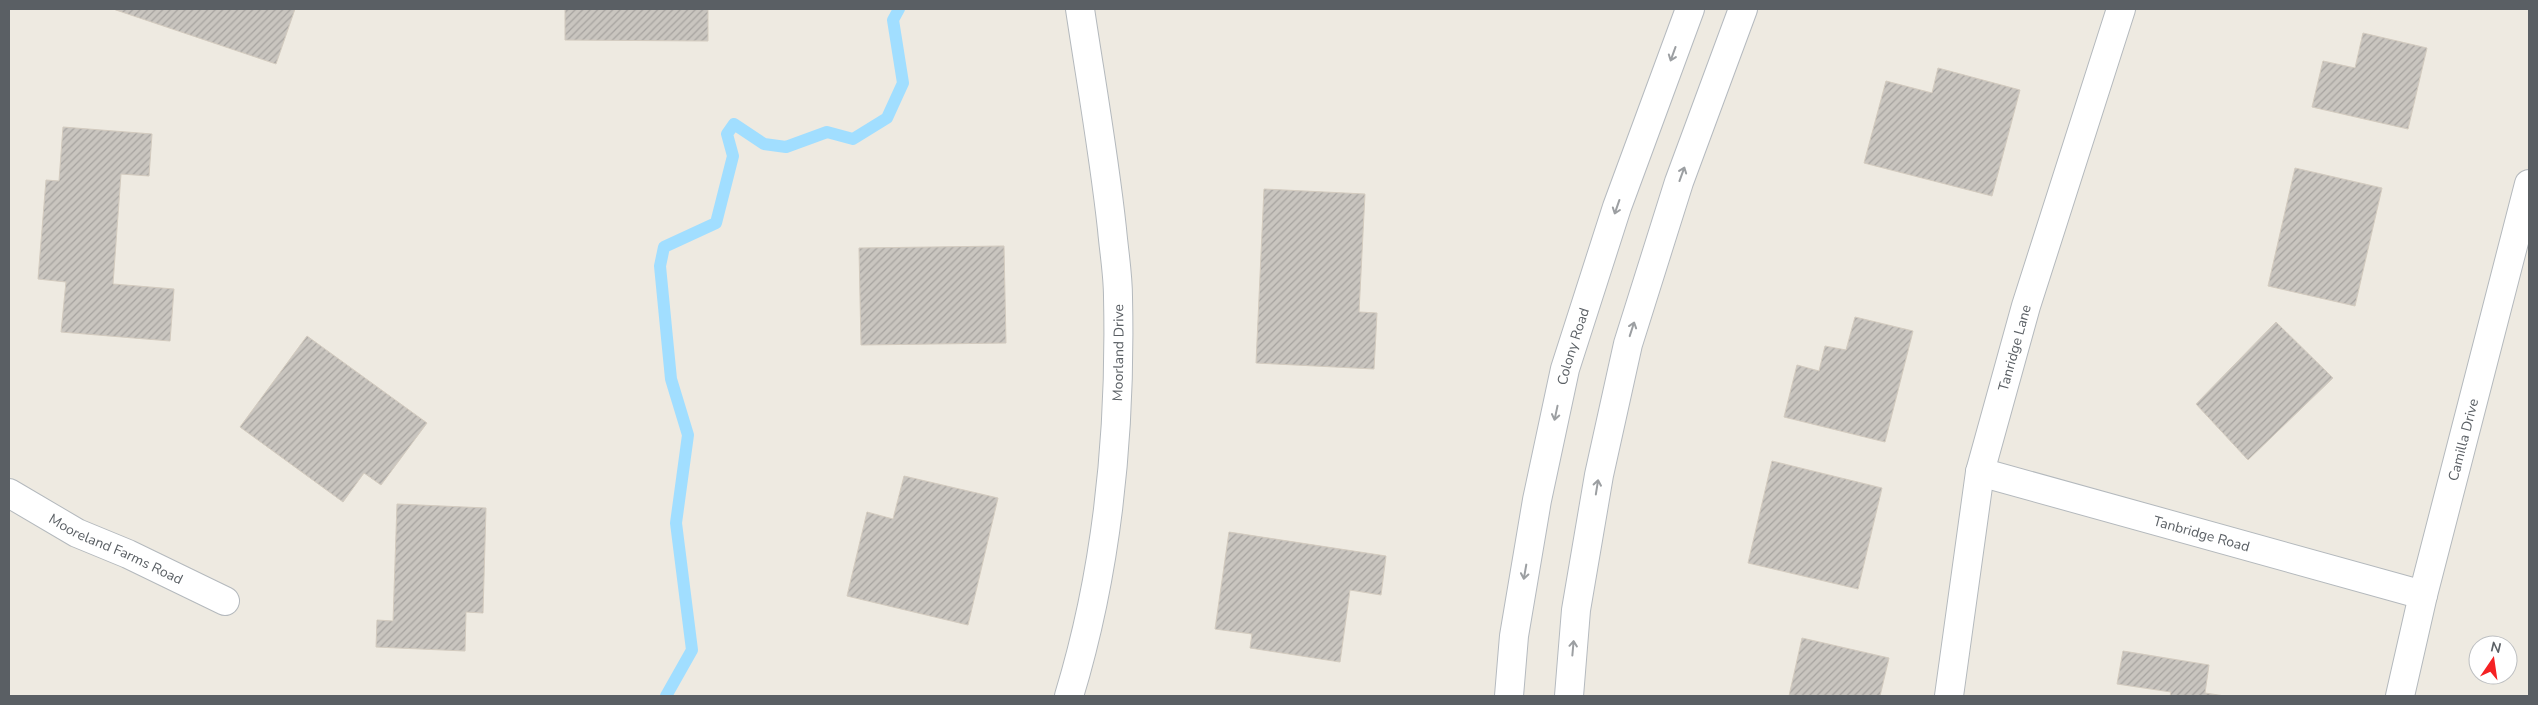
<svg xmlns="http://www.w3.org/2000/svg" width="2538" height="705" font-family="'Nunito Sans',sans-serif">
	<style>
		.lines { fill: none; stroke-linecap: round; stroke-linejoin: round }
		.stream { stroke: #a1deff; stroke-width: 12 }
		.building { fill: url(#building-hatch); stroke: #d3cbbf }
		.minor-casing { stroke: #b4b9bd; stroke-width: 30 }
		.secondary-casing { stroke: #b5babf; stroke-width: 30 }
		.minor { stroke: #fff; stroke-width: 28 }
		.secondary { stroke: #fff; stroke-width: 28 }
		.oneway { stroke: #9c9fa2 }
		.labels { text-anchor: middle; stroke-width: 5; stroke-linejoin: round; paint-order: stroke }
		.street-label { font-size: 14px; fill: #5a5f64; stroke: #fff }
	</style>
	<defs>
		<pattern id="building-hatch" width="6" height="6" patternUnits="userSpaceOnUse" patternTransform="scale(1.25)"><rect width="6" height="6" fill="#c9c5bf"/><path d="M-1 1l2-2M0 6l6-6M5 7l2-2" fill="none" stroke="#a6a39f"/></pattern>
	</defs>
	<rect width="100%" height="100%" fill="#eeeae1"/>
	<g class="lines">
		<path class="stream" d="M666 696 692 650 676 523 688 435 671 379 660 266 664 247 716 223 733 156 727 134 734 124 764 144 786 147 827 132 853 139 887 118 903 83 893 20 899 9"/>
	</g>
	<g class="building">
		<path d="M113 9H295L276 64Z"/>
		<path d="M565 9H708V41L565 40Z"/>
		<path d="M2363 33 2427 48 2408 129 2312 107 2323 61 2355 68Z"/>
		<path d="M1938 68 2020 90 1992 196 1864 163 1886 81 1932 93Z"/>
		<path d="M63 127 152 134 149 176 121 174 113 284 174 289 170 341 61 332 66 282 38 279 46 180 59 181Z"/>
		<path d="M2295 168 2382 188 2355 306 2268 286Z"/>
		<path d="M1264 189 1365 194 1359 312 1377 313 1374 369 1256 363Z"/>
		<path d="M1004 246 1006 343 861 345 859 248Z"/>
		<path d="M1855 317 1913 331 1885 442 1784 417 1797 365 1819 371 1825 346 1846 350Z"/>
		<path d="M2276 322 2333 378 2248 460 2196 404Z"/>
		<path d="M307 336 427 423 381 485 364 473 343 502 240 427Z"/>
		<path d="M1772 461 1882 488 1858 589 1748 563Z"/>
		<path d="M904 476 998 498 968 625 847 596 867 512 893 519Z"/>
		<path d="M397 504 486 508 483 613 466 612 465 651 376 647 377 620 393 621Z"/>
		<path d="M1229 532 1386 556 1381 595 1350 590 1340 662 1250 648 1252 634 1215 629Z"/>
		<path d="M1802 638 1889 658 1880 696H1789Z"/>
		<path d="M2123 651 2209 665 2205 693 2225 696H2170L2171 692 2117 684Z"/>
	</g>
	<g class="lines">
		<defs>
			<g id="minor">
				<path id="s1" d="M1980 472 2423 595"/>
				<path id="s2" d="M9 493 77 533 128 554 225 601"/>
				<path id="s3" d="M1069 696C1108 568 1121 431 1118 297 1118 274 1114 252 1112 229 1104 155 1091 82 1080 9"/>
				<path id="s4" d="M1949 696 1980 472 2026 306 2121 9"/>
				<path id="s5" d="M2400 696 2423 595 2529 184"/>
			</g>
			<g id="secondary">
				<path id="s6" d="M1509 696 1514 636 1537 500 1565 369 1617 207 1690 9"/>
				<path d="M1569 696 1576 610 1599 475 1628 344 1679 182 1743 9"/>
			</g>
		</defs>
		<use href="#minor" class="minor-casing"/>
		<use href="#secondary" class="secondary-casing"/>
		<use href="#minor" class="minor"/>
		<use href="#secondary" class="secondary"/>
	</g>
	<defs><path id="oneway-shaft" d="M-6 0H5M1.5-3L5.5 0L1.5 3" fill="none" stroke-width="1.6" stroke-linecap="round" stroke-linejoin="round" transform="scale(1.25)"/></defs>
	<g class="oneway">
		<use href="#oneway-shaft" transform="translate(1673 54) rotate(110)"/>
		<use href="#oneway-shaft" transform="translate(1682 174) rotate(-70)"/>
		<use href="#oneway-shaft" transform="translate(1617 207) rotate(109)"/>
		<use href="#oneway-shaft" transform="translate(1632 329) rotate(-72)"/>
		<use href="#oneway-shaft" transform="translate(1556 413) rotate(102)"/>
		<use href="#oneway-shaft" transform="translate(1597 487) rotate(-81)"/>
		<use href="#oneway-shaft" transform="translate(1525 572) rotate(100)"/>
		<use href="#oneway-shaft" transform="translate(1573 648) rotate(-85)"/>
	</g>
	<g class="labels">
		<g class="street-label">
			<text dy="5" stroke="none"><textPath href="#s6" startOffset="356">Colony Road</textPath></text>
			<text dy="5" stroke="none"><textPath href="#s4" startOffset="355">Tanridge Lane</textPath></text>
			<text dy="5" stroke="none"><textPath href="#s3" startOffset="348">Moorland Drive</textPath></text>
			<text dy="5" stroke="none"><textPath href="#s5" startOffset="264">Camilla Drive</textPath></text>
			<text dy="5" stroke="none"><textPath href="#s1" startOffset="230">Tanbridge Road</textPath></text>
			<text dy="5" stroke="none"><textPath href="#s2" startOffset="121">Mooreland Farms Road</textPath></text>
		</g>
	</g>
	<rect width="2538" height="705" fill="none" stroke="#5a5f64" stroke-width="20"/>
	<g transform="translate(2493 660) rotate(13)"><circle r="24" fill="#ffffff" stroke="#bdbfc1"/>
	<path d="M0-4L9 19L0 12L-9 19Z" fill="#f52123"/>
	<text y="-8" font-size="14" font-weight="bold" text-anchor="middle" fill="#5a5f64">N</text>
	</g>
</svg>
